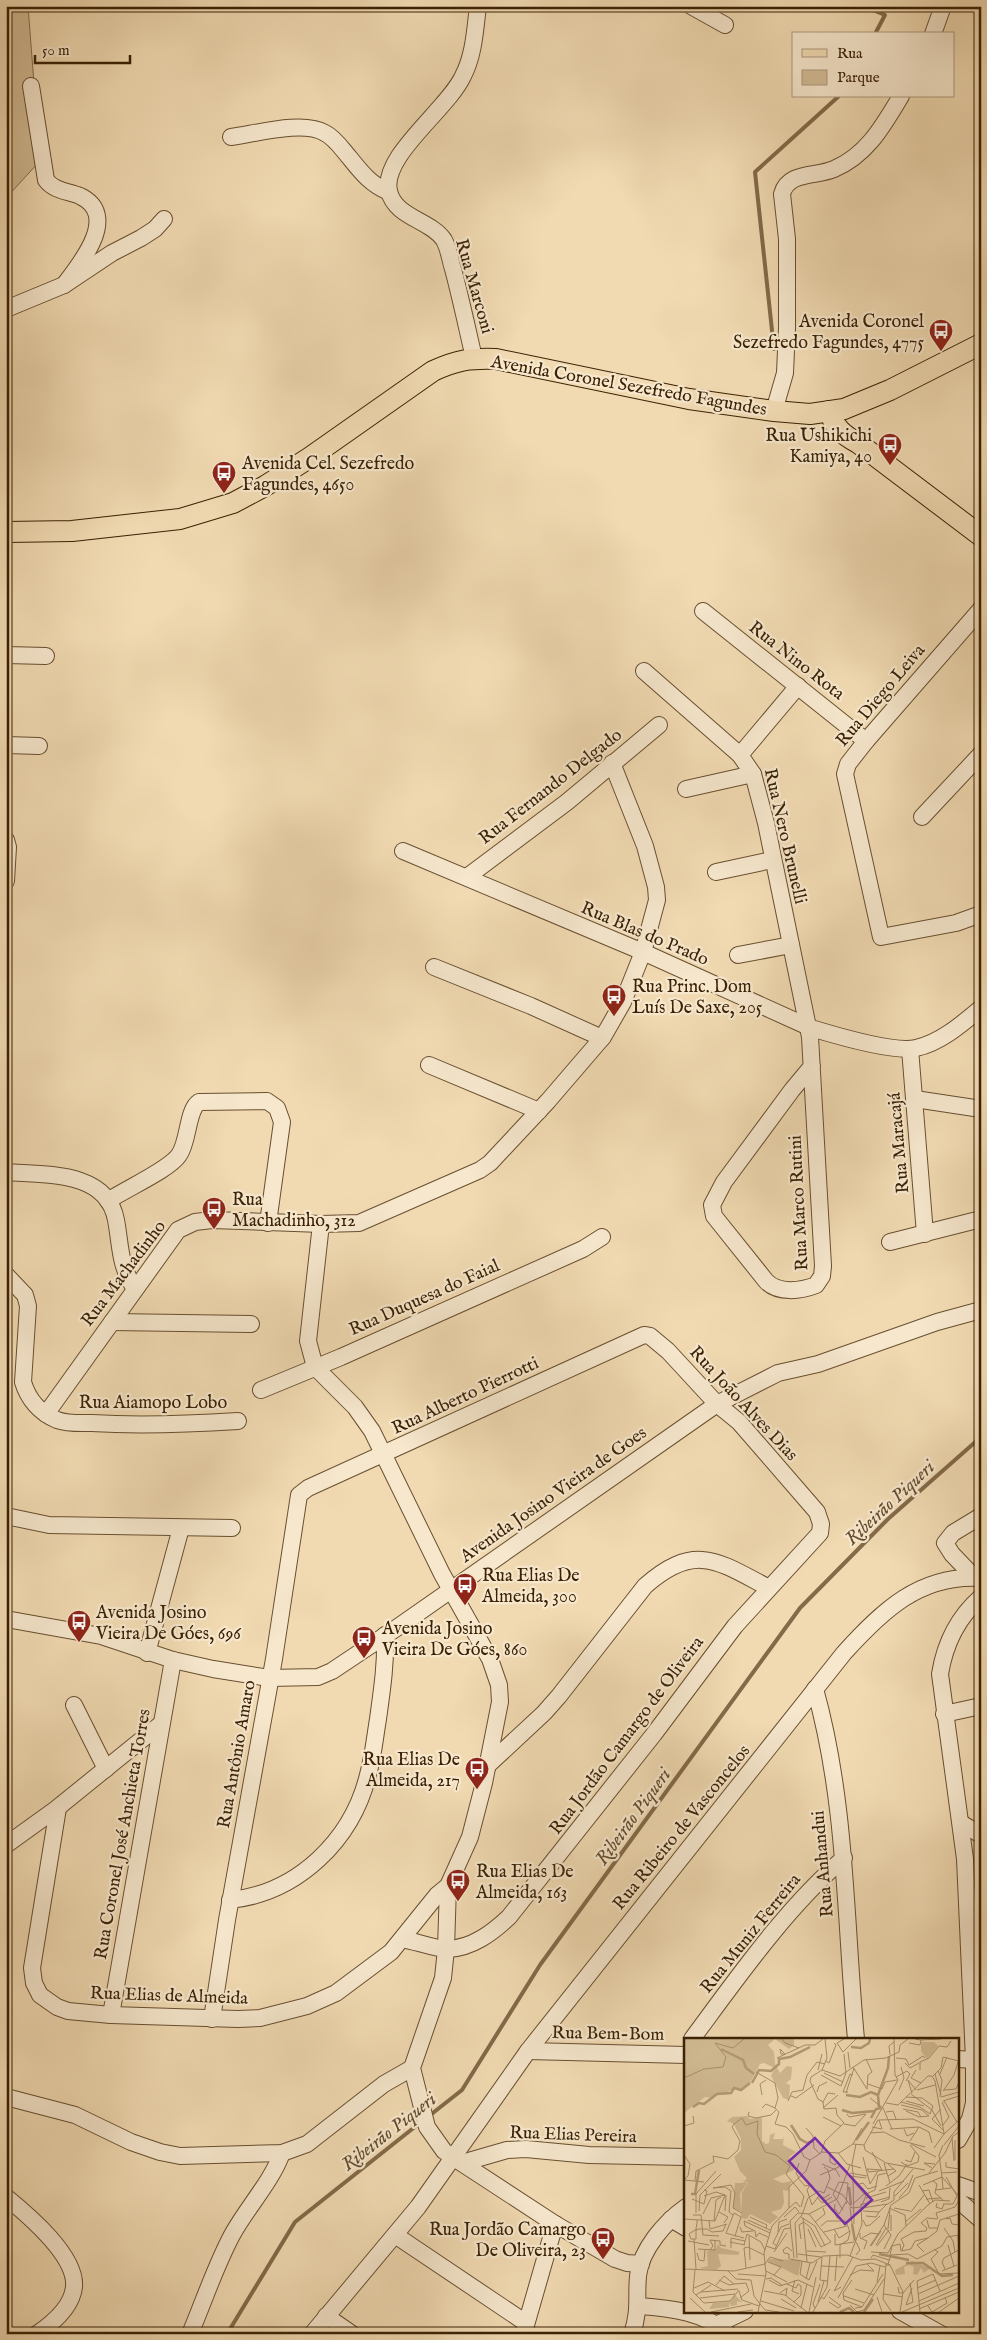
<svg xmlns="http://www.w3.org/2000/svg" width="987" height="2340" font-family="'IM FELL English',serif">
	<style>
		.green { fill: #d2bb94; stroke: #866e4c }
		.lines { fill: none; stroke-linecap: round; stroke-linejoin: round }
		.stream { stroke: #836a49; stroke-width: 4 }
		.minor-casing { stroke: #684f30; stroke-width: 18 }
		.major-casing { stroke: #3a2104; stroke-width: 22 }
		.minor { stroke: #f6e7cd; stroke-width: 16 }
		.major { stroke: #f1dab2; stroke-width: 20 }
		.labels { text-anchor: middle; stroke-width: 4.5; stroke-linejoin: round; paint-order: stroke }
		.street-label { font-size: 18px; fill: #3a2104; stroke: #f6e7cd }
		.poi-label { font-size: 18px; fill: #3a2104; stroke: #f6e7cd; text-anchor: start }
		.water-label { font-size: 19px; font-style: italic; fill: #644c2c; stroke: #f6e7cd }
		.inset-river { fill: none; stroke: #b39b77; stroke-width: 2.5 }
		.inset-road { fill: none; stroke: #a8906c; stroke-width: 1 }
		.view { fill: #7b2cbf; fill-opacity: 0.15; stroke: #7b2cbf; stroke-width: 2.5 }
		.inset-edge { fill: none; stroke: #3a2104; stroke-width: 2.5 }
	</style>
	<rect width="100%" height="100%" fill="#f1dab2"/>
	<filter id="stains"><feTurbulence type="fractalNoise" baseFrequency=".004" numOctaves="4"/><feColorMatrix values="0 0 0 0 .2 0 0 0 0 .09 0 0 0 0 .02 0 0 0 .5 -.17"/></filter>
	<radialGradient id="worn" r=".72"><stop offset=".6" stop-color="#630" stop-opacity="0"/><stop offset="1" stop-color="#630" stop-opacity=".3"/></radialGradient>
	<path class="green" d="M6 6H28L40 161 6 198Z"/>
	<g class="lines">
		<g class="stream">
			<path d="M863 6 885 15 875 34"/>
			<path d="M774 349 755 172 839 96"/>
			<path d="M429 2116 462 2090 540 1965 800 1608 888 1519 981 1437"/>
			<path d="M227 2334 295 2222 421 2122"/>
		</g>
		<defs>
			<g id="minor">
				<path d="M691 6 725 25"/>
				<path d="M933 34 943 6"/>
				<path d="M31 86 46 180C54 191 68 191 80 196 120 215 81 263 64 285"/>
				<path d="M231 137C255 134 303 120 325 133 335 138 342 149 349 157 361 172 371 185 389 192"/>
				<path d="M6 309 64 285 112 253 141 238 155 229 164 219"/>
				<path d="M474 358C467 328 461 299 453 269 450 260 449 249 444 240 431 220 395 218 389 191 381 156 448 109 463 76 474 55 475 30 478 6"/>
				<path d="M774 411 785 373 787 328V239L782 194C788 171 816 177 834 169 867 155 883 126 901 96"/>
				<path d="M981 609 866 741 848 764 845 774 881 937 956 923 981 914"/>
				<path d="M703 611 866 741"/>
				<path d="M6 655 46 656"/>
				<path d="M644 671 740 755 753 774 766 823 810 1037 823 1266 822 1276 816 1285C801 1291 778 1294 766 1281L714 1216 712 1205 724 1182 792 1090 812 1066"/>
				<path d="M6 745 39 746"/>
				<path d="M740 755 798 686"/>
				<path d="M686 789 753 774"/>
				<path d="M922 817 981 754"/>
				<path d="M6 840 8 847 6 881"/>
				<path d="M403 851 643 952 811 1028C834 1035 894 1053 916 1048 940 1043 962 1024 981 1008"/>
				<path d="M716 872 772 860"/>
				<path d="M467 877 567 802 659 725"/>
				<path d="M738 955 791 945"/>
				<path d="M434 967 531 1006 602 1038"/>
				<path d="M910 1049 925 1234"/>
				<path d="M429 1065 539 1111"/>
				<path d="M915 1099 981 1109"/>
				<path d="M6 1172C44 1175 107 1170 116 1220 121 1247 119 1265 135 1289"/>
				<path d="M108 1201C125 1189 169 1170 179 1155 189 1141 187 1110 199 1102L267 1101 277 1108 282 1122 268 1223"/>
				<path d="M890 1242 981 1219"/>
				<path d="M6 1275 25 1295 28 1306 23 1382C28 1399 40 1413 57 1420 68 1424 81 1423 92 1423 140 1426 190 1424 238 1421"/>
				<path d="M112 1322 251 1324"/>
				<path d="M261 1390 341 1357 583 1249 602 1237"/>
				<path d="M46 1414 178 1230 195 1222 212 1220 321 1224 359 1223 480 1170 490 1163 548 1101 603 1037 623 1002 643 952 657 900 656 887 645 846 612 763"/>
				<path d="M6 1516 49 1525 232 1528"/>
				<path d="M974 1577 952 1554 945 1543 953 1533 981 1516"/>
				<path d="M6 1619 101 1636 173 1660 213 1669 269 1678 318 1677 332 1671 398 1627 717 1404 778 1373 818 1364 937 1322 981 1310"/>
				<path d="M147 1653 181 1528"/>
				<path d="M815 1689C847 1803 845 1922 856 2039"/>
				<path d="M74 1705 106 1769"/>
				<path d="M944 1714 981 1706"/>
				<path d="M487 1766 544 1713 559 1696 645 1586C695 1542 718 1561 769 1588"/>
				<path d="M58 1808 32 1968 34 1983 40 1995 57 2007 68 2011 111 2015 238 2019 260 2018 307 2006 336 1993 391 1952 437 1895 448 1886 470 1837 484 1783 500 1702 499 1685 490 1659 442 1574 372 1431 355 1407 315 1367 308 1341 321 1224"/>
				<path d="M961 1823 981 1835"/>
				<path d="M6 1845 56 1809 161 1724"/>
				<path d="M448 1886 446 1949 443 1978 412 2068 427 2127 444 2151 454 2158 555 2224 615 2259 627 2263 641 2264"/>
				<path d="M230 1900C298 1893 352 1840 368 1775 373 1757 375 1737 378 1719 382 1690 386 1664 385 1635"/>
				<path d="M111 2015 173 1660"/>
				<path d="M212 2019 227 1920 274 1659 299 1495 308 1488 644 1335 650 1336 668 1351 717 1404 739 1422 817 1512 821 1524 820 1533 735 1626 654 1734 509 1917C492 1933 472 1948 448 1949 435 1949 415 1941 402 1939"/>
				<path d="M692 2039C738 1977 786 1908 844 1858"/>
				<path d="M528 2051 686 2055"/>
				<path d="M958 2059 974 2060"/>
				<path d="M6 2097 75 2115 131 2142 160 2152 180 2156 282 2153 307 2144 384 2084 412 2068"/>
				<path d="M958 2140 970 2119 974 2103V2060L965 1859 940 1674C945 1643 957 1618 981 1597"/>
				<path d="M462 2163 507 2150 526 2149 589 2155 686 2157"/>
				<path d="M958 2185 981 2193"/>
				<path d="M6 2197C28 2215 77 2256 74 2287 72 2307 53 2323 37 2334"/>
				<path d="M958 2200 981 2220"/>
				<path d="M671 2219 686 2228"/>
				<path d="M395 2235 526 2323"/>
				<path d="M639 2306C670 2308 705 2312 728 2334"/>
				<path d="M900 2311 941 2334"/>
				<path d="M326 2316 352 2334"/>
				<path d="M718 2324 745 2311"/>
				<path d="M524 2332 555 2224"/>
				<path d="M190 2334C204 2301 215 2267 232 2235 248 2206 270 2184 282 2153"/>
				<path d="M312 2334 418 2207 528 2051 844 1653C882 1611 920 1574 981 1578"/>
				<path d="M632 2334C640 2310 636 2298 638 2276 641 2249 665 2222 686 2207"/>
			</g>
			<g id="major">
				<path d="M829 411C835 428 843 435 858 443L981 536"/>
				<path d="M6 532 72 531 180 519 233 503 265 486 309 458 433 371C457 360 470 358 496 359L689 399 774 411 810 414 844 409 890 390 981 344"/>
			</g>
		</defs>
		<use href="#minor" class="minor-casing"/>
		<use href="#major" class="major-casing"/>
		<use href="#minor" class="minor"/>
		<use href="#major" class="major"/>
	</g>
	<defs>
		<symbol id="bus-pin" viewBox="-11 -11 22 30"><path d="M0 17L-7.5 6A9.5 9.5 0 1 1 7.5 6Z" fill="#8f2418" stroke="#f6e7cd"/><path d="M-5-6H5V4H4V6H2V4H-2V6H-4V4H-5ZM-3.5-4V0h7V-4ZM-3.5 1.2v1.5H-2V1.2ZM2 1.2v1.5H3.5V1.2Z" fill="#fff"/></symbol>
	</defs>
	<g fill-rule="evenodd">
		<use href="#bus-pin" x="927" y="317" width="28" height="38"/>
		<use href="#bus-pin" x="876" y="431" width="28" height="38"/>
		<use href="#bus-pin" x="210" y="459" width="28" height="38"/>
		<use href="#bus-pin" x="600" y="982" width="28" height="38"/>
		<use href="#bus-pin" x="200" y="1195" width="28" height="38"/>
		<use href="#bus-pin" x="451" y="1571" width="28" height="38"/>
		<use href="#bus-pin" x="65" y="1608" width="28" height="38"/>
		<use href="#bus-pin" x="350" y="1624" width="28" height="38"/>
		<use href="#bus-pin" x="463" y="1755" width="28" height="38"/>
		<use href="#bus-pin" x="444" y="1867" width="28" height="38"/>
		<use href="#bus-pin" x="589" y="2225" width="28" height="38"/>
	</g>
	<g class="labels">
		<g class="street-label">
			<text transform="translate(475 286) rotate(74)" y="6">Rua Marconi</text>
			<text transform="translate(629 385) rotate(10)" y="6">Avenida Coronel Sezefredo Fagundes</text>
			<text transform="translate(797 660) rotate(38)" y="6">Rua Nino Rota</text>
			<text transform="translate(880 695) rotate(-50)" y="6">Rua Diego Leiva</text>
			<text transform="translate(550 786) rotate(-38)" y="6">Rua Fernando Delgado</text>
			<text transform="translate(786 836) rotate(77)" y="6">Rua Nero Brunelli</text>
			<text transform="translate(645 933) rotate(23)" y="6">Rua Blas do Prado</text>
			<text transform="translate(898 1143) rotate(-95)" y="6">Rua Maracajá</text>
			<text transform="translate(798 1203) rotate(-93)" y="6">Rua Marco Rutini</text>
			<text transform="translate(123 1273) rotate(-53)" y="6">Rua Machadinho</text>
			<text transform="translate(424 1297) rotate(-24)" y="6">Rua Duquesa do Faial</text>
			<text transform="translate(465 1395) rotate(-25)" y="6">Rua Alberto Pierrotti</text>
			<text x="153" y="1408">Rua Aiamopo Lobo</text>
			<text transform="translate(744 1403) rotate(47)" y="6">Rua João Alves Dias</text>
			<text transform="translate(553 1494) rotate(-35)" y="6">Avenida Josino Vieira de Goes</text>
			<text transform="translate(626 1735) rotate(-53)" y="6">Rua Jordão Camargo de Oliveira</text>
			<text transform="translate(236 1754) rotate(-80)" y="6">Rua Antônio Amaro</text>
			<text transform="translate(681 1827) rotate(-51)" y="6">Rua Ribeiro de Vasconcelos</text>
			<text transform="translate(122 1834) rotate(-80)" y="6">Rua Coronel José Anchieta Torres</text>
			<text transform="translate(822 1864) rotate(-95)" y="6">Rua Anhandui</text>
			<text transform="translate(750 1933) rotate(-51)" y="6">Rua Muniz Ferreira</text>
			<text transform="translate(169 1995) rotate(2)" y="6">Rua Elias de Almeida</text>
			<text transform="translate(608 2033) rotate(1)" y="6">Rua Bem-Bom</text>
			<text transform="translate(573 2134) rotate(2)" y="6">Rua Elias Pereira</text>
		</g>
		<g class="poi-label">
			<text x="924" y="327" text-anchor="end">Avenida Coronel<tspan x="924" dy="21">Sezefredo Fagundes, 4775</tspan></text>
			<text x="872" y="441" text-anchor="end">Rua Ushikichi<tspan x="872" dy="21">Kamiya, 40</tspan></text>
			<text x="242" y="469">Avenida Cel. Sezefredo<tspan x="242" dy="21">Fagundes, 4650</tspan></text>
			<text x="632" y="992">Rua Princ. Dom<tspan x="632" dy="21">Luís De Saxe, 205</tspan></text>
			<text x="232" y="1205">Rua<tspan x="232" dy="21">Machadinho, 312</tspan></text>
			<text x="482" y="1581">Rua Elias De<tspan x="482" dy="21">Almeida, 300</tspan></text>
			<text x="96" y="1618">Avenida Josino<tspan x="96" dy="21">Vieira De Góes, 696</tspan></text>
			<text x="382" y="1634">Avenida Josino<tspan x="382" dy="21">Vieira De Góes, 860</tspan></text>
			<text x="460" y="1765" text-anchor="end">Rua Elias De<tspan x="460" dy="21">Almeida, 217</tspan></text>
			<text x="476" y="1877">Rua Elias De<tspan x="476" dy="21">Almeida, 163</tspan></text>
			<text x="586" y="2235" text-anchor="end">Rua Jordão Camargo<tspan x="586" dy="21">De Oliveira, 23</tspan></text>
		</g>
		<g class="water-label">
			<text transform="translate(889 1502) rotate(-43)" y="7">Ribeirão Piqueri</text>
			<text transform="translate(632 1816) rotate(-54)" y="7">Ribeirão Piqueri</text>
			<text transform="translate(388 2131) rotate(-38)" y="7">Ribeirão Piqueri</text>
		</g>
	</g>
	<g transform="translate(684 2038)">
		<rect width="275" height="275" fill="#f1dab2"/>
		<path d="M0 1H110V7L105 11 91 1 84 7 90 14 91 26 96 35 103 28 108 29 107 41 102 45 106 47 105 62 99 60 87 38 91 30 80 25 76 26 65 47 57 52 51 50 42 55H32L29 60 21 59 0 75ZM237 4H250L254 8 243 21 237 13ZM63 78 66 81 78 79V103L82 106 85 105 86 97 98 92 91 95 89 101H99L100 98 99 107 112 114 105 119 110 132 89 141 98 145 108 143 104 153 99 152 100 165 97 171 87 174 94 179 86 186 66 176 63 181 57 180 58 155 64 144H60L63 145 56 156 57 173 49 170 51 145H59L63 140 56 133 50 119 57 112V101L50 86 43 83 48 79ZM34 206 37 210 56 214 54 217 34 216 37 228 32 232 15 230 24 228 23 213 32 211ZM85 221 117 222 114 238 84 223ZM228 223 246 230 240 235 237 230 233 237 229 236 230 229 225 227 220 229 221 236 212 237 211 232ZM51 257 59 265 53 263V267L47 268 45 264V269L25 271 29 265 46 264Z" fill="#d2bb94"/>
		<path class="inset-river" d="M167 9 177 10 185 5 186 1M37 11 59 22 62 30 70 36M68 45 75 32 87 33 95 26V21L106 19 126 9M162 57 176 59 187 54 194 57M9 69 15 65 20 66 33 56 47 55 50 50 57 52 66 45M195 69 194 57 204 30 205 18M158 72 168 75 191 73M187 80 192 71 197 70M107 87 116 101 123 105 129 103M172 102 185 84M165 149 167 167M7 156H11L15 132M168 186 171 203M195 216 225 222M222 225H239L258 238 269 237M156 274 165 270 170 274M180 274 189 261"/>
		<path class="inset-road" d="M98 1 101 5 115 10M160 1 153 5 159 14 172 1M237 2 257 1M225 5 236 7 237 2 231 1M164 14 166 30M101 16H97L96 11 101 16M206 17 205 8 210 4M93 20 121 7H131L139 1M212 20 222 21 225 27 239 18 241 20M142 23 145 25 152 7 150 5M221 25 226 30 235 25M169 29 183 51 184 37 188 34 182 21M134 32 138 16M138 32 156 38 180 22 202 20 215 14 216 7 224 1M232 32 227 40 237 45M236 32V24L245 20 255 8 263 9 267 3M254 33 258 42 256 59M72 34 91 45 94 60 91 70M140 35 159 44M251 36 257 57M256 36 263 19M137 37 157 48 162 35 160 16M248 38 251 43 260 95M249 38 257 30 259 19 275 23M212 39 223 33 226 36 222 43M0 40 20 31 39 29 42 19 31 5 49 10 60 1M184 46 198 51 201 44 213 42M215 52 220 40 217 29M233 52 251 47M260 52 272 51 275 44M259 53 270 37 274 24M133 54 135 48 143 44M164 54H159L166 36 169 37M162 55 170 30M228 55 224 42 232 52M227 56 248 72 257 88M78 57 76 46 82 42M107 58 112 60 130 47M257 59 275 54M186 60 199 70M104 63 108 54 119 52 123 37 133 24 141 26M222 63 240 68M259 63 275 58M260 63 273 84M139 64 144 55 151 56M217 64 236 69 246 76 249 68 238 60 222 59M258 64 265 79 259 87M202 65 214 67 244 38H248M217 67 238 72 245 78M78 70 82 66 91 70M91 70 95 74 91 86 102 89M139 70 154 57M199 70 208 91M219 71 234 74 237 79M257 71 248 81 260 93M222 73 235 79 245 78M65 74 64 78 72 80 87 77 93 71M202 74 209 73 212 81M139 79 157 88M160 86 171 88 182 76 165 79 163 76M189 86 214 42 211 37 210 1M0 88 10 85 9 78M102 89 109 96 120 119 126 122M188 89 198 91 195 82M122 90 129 98 130 110 136 116M206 91 235 89 245 94 248 105M220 91 223 98 230 95M186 95 200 94 215 102 241 109M268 100 270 123M271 102V122M226 103 235 89M169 106 178 90M172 106 168 126 170 144 182 158 177 169M227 106 252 119M180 107 181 112 202 125 241 132M226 107 235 118 234 124M259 107 255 117 258 139 275 158M260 107 275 88M250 110 260 96M137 114 155 115 169 106 180 107 194 82 229 81 260 96 275 82M188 114 198 132M154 115 163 126 177 130M146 116V124L151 127 154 123M0 117 6 126 4 138 0 142M179 119 186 146 194 133M221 122 227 124 231 114M217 124 223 128 234 124M262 124V129L275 131M115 125 112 135 115 140M200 125 206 145M138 126 152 132 156 139M248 130 240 125 251 126M183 131 185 134 210 131M183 131 198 132M166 135 183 138M245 135 261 115 269 98 275 94M257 135 273 134M136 137 155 129V125L145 115M166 138 182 140M204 138 212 133 204 126M114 140 121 148 126 147 123 152 128 167 135 158 140 160 146 156M0 142 20 144M169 142 170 186M11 143 12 133 30 124 29 118 44 121 54 112 56 103 48 89 50 86 58 80 62 87 74 83 73 96 81 114 92 117 106 128 102 136 120 158 117 169M249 143 253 146 251 155 259 162M172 147 179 145 184 151 193 148M235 147 246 166M239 147 258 139 259 151M202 148 215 138 223 126M143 149 159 157 168 170 177 169M29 150 47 147 51 155 49 170 58 175M29 150 41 149 47 153 45 174 49 177M251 152 267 150M195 153 220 143M238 153 245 152 249 164M140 155 146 140 144 132 140 129M182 156 191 152 194 137 203 135M20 158 32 154 41 157M211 158 224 145M133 159 138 165 148 159M182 160 202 154M215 160 224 150 229 137M8 161 20 166 23 153 20 152M242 161 257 160M197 164 205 161 206 150M253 165 252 169 258 171 260 166M151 166 150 174 154 181M169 166 181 155M204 166 210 162V154L229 131M259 166H269L273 158 262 139M176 167 206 159M207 167 225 155 231 140 254 133M166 169 168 186M105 170 112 164 116 169M150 170 155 176 162 164M178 170 204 166M205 170 221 177 222 188M210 170 226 173M159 172 149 156 155 144 164 145 162 166M15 173 16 157 37 136M41 173 42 157M179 173 195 174 203 166M35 174 44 179 40 185M227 174 240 157M12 175V156L32 133M19 176 27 160 41 157M125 176 147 204 137 209M9 177H17L19 197 35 198M182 178 192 179 195 174M66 179 83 187 82 190M100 179 111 169 115 174M117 179 131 188 141 208M119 180 123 224M0 181 31 183M254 181 252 175 271 169 275 162M262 181 266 180 268 186 275 187M13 182V185L12 191V201H7L5 196 11 192H12L15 191H23L28 194 39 193 42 186M64 182 86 192M179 182 182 188 186 187 196 178M243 182 245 190H254M25 183 26 191 43 186M30 183 32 162 37 159M31 183 41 157M106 183 114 175 125 176 153 161 166 127M106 183 110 220M131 184 141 176 139 170M221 184 237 171M61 188 71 193 72 199 75 195 84 199M61 188 60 183 86 195M137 188 143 183H162L166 194 164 202 156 207V220M56 189 58 194 69 193M260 190 269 203 271 214M124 191 132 209M150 191 155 200 166 193M204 191 206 172M207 193V177M94 194 95 184 103 181M140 194 163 188M176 195V200L183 203 180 211M151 196V207L170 204M51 198 57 179 50 175 42 195 45 196 49 197 51 198H53L56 199 60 200M65 198 66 222M178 200 187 195 194 196M10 201 12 231M117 201 115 187 120 184 127 190 137 209M4 203 25 207M46 204 61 207M60 207 63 196 77 204 81 212M192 207 202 190M264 207 270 228M82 208 91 211 100 191 106 190M93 208 89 205 97 189 105 186M186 208 200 187M187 208 197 193M193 208 205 192M64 209 80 217M47 210V200L61 203M14 211 31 212V202M200 211 207 197 200 187 207 167M250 211 254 214 247 221 255 236 275 235M26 212 29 208 26 202 36 203V207L42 208M218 212 220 207 217 201 230 194 242 193 243 190 237 185 243 180 253 181M123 213 142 214M90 214 103 195M187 214 204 215M240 214 233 207 244 200M13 215 15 222 20 223 21 212M204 215 214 196 244 167 251 162 266 163M114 216 137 219M172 217 176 212 172 204M206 217 208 208 216 206 217 213 227 211 231 203 244 200 253 193 256 182 275 176M166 218 178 186 177 169M138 219 136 242 143 243M113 220 111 185 118 177 124 160 135 153 140 155M187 220 189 217 205 222M105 221V216L100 215 99 212 103 209 108 213M106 221 128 225 139 218 163 217 177 222 191 221 206 227H202M118 223 116 236 125 242 133 223M84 224 97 229 90 237M202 226 199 261 207 273M204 226 207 217 224 216 233 221 258 208 263 199 275 197M206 227 219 254 216 274M137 228 160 229M62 230 60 210 64 209M0 231 50 233 81 226 86 219 99 223M261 231 258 224 260 220 275 212 274 198M11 232 9 254 20 265 46 263 55 252M44 233 52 241 67 242 70 258 76 266M82 233 103 244M258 233 273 227M54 236 82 238M166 237 176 232 190 233 183 226M82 241 87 240 98 247M122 241 126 225M35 242 45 247 50 246M85 242 96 248 114 242 129 249M111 242 108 253 115 256M168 242 159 255 160 262 178 269M151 243 153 217M193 244 196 228M103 246 112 250 114 246 117 248V257L110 264M32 247 40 238 50 246 62 245 65 253 56 260M157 249 150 253 169 219M214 249 215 255H219L230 242M10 250 24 244 41 253M233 250 252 242M171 251 190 257M55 253 58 262 75 268M80 253 101 257 123 274M17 254 54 251M96 255 103 250 102 258M200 256 219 259M234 256 275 238M12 257 27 247M160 258 180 265M137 259 140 261 146 251M145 259 157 268 154 270 145 264M193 259 198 274M6 260 21 274M16 260 51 256M154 260 172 228 187 225 201 229M97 261 112 270M77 263 110 273M235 263 275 245M134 264 140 243M76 266 81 272 95 274M166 267 173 274 180 272 200 241M222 267 229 264 226 245M222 267 228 250M244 268 248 274 263 265 261 259M117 270 123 246M131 270 129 266 136 246M171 270 178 269 199 236M235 271 275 254M27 274 67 266M54 274 69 272M74 274 82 236 80 215 88 188 105 170V149L122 133 126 122 137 115 141 103 160 85 153 77 152 70 140 71 139 64 134 61 126 43 127 39 138 32 143 20 141 1M125 274 132 239M129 274 143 249 146 218M218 274 275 250M236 274 233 243 249 236 256 253M255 274 275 260"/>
		<path class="view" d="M131 100 188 162 161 186 105 123Z"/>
		<rect width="275" height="275" class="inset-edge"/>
	</g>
	<rect width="987" height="2340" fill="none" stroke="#f1dab2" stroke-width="25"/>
	<rect x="8" y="8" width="972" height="2325" fill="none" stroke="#3a2104" stroke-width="2.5"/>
	<rect x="12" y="12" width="962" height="2315" fill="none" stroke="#3a2104"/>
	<rect x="792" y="32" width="162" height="65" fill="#f6e7cd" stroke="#ab987d"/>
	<rect x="802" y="49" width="25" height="8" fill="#f1dab2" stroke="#ab987d"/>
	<text x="837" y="58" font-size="15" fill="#3a2104">Rua</text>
	<rect x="802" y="70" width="25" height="15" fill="#d2bb94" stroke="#ab987d"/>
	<text x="837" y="82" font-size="15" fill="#3a2104">Parque</text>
	<path d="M35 55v8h95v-8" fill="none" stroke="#3a2104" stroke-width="2.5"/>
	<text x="42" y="55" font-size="15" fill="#3a2104" stroke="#f6e7cd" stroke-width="4" paint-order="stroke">50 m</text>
	<rect width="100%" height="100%" filter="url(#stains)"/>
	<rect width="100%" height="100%" fill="url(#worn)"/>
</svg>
